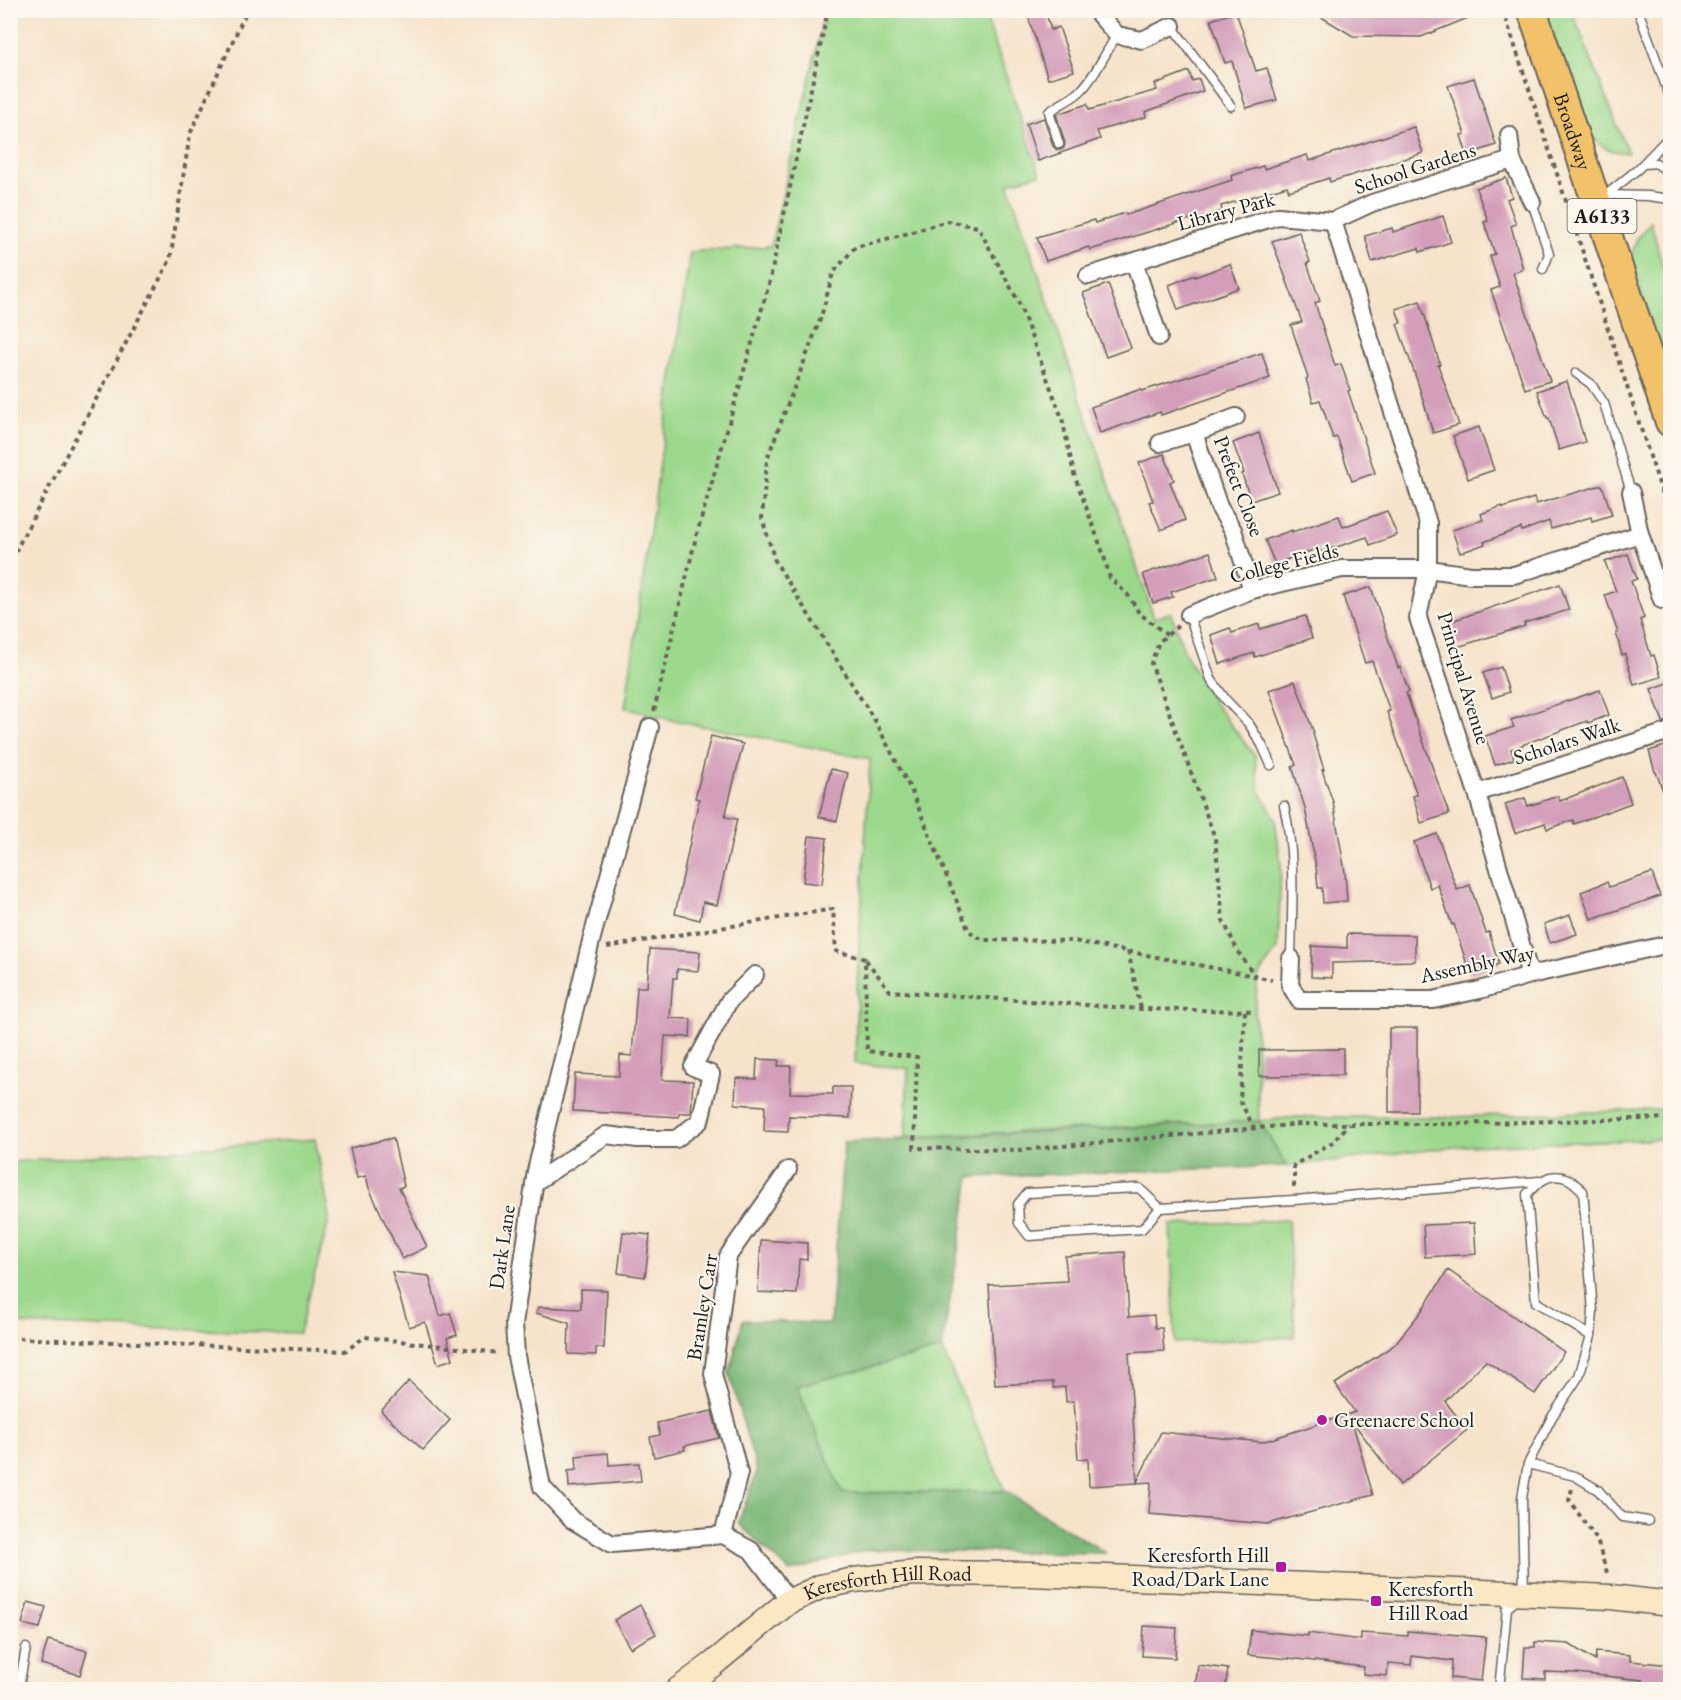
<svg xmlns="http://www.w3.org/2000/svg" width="1681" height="1700" font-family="'EB Garamond',serif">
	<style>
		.green { fill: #9cd88c; stroke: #5c7a54; stroke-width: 1.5 }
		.forest { fill: #7db878; stroke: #4c6a4a; stroke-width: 1.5 }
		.building { fill: #d39eb9 }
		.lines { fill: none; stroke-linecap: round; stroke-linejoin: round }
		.service-casing { stroke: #68625a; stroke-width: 11 }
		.minor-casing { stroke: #68625a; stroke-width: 20 }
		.secondary-casing { stroke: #68625a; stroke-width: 27 }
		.trunk-casing { stroke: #68625a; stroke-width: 32 }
		.path { stroke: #68625a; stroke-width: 4; stroke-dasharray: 4.5 4.5; stroke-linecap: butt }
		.service { stroke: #fff; stroke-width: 8 }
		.minor { stroke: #fff; stroke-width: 16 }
		.secondary { stroke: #fae7c3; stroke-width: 24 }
		.trunk { stroke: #f2c26a; stroke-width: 28 }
		.poi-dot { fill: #b5179e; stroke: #fbf7ec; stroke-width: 2 }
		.labels { text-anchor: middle; stroke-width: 4.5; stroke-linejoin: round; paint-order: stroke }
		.shield { fill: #fbf7ec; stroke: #5f5e5a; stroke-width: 1.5 }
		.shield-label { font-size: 20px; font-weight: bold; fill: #1c1c1c }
		.street-label { font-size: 21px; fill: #1c1c1c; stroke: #fbf7ec }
		.poi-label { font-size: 21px; fill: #1c1c1c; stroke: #fbf7ec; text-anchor: start }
	</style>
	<rect width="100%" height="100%" fill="#fbf7ec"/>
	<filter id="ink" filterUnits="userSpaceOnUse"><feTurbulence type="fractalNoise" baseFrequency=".0167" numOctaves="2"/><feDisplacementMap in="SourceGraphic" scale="12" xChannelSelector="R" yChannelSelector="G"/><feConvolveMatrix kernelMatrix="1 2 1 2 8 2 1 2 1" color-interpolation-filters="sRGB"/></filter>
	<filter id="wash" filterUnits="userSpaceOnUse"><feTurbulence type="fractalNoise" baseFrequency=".008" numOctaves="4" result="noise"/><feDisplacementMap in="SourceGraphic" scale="24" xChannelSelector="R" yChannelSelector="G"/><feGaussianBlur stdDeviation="1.35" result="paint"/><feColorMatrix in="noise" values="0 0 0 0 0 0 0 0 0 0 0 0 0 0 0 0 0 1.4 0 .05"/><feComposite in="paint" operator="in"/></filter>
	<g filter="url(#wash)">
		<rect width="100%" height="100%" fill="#f6e3cc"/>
		<g class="green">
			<path d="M825 11H984L1040 174 1008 183 1154 618 1171 613 1184 651 1211 699 1255 756 1259 790 1275 818 1281 865 1278 948 1258 977 1255 1011 1259 1121 1297 1117H1452L1670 1109V1139L1464 1146 1287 1166 1259 1121 905 1137 908 1068 855 1064 858 964 870 759 671 720 625 708 690 252 771 246Z"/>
			<path d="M1544 11H1572L1628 153C1605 151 1599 147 1587 128Z"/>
			<path d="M1651 222 1670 295V380L1630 260 1637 238Z"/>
			<path d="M315 1139 330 1217 299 1333 11 1324V1162Z"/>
			<path d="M1288 1220 1295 1337 1175 1343 1170 1225Z"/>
			<path d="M942 1349 1005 1491 842 1493 797 1386Z"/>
		</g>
		<path class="forest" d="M1259 1121 1287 1166 970 1177 942 1349 797 1386 842 1493 1005 1491 1106 1553 866 1550 790 1572 738 1523 757 1472 729 1373 743 1320 830 1324 844 1142Z"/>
		<g id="blocks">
			<g class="building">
				<path d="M1026 10H1045L1051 30 1059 27 1074 71 1048 79Z"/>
				<path d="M1427 10 1485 11 1421 37 1353 36 1313 12 1429 15Z"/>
				<path d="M1236 12 1256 71 1267 68 1277 100 1246 108 1232 61 1225 63 1211 20Z"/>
				<path d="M1189 71 1192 81 1199 79 1203 91 1145 112 1146 117 1097 131 1100 139 1038 161 1026 124 1044 118 1053 146 1057 150H1061L1064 148 1065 143 1056 114H1058L1087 104 1089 110 1157 90 1155 84Z"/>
				<path d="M1474 78 1496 145 1467 155 1461 135 1465 134 1448 86Z"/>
				<path d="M1414 127 1423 153 1330 182 1329 178 1289 191 1287 186 1221 206 1222 211 1191 221 1190 219 1090 250 1089 247 1046 261 1037 237 1094 220 1095 223 1125 213 1126 215 1232 180 1231 176 1263 166 1264 169 1307 155 1309 161Z"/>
				<path d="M1506 178 1512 197 1507 199 1516 224 1511 226 1523 269 1513 273 1550 381 1525 389 1491 290 1500 287 1490 256 1495 254 1484 222 1488 221 1476 188Z"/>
				<path d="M1443 216 1451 242 1420 252 1419 248 1372 262 1365 236 1392 228 1393 232Z"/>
				<path d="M1299 232 1310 262 1307 263 1320 301 1315 303 1335 366 1341 364 1350 390 1348 391 1375 473 1352 481 1337 437 1333 438 1320 400 1313 402 1306 379 1308 378 1291 325 1302 322 1272 241Z"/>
				<path d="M1230 264 1239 288 1178 310 1169 285 1195 275V277Z"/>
				<path d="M1108 284 1131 348 1106 357 1083 293Z"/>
				<path d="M1420 301 1440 364 1438 365 1459 425 1433 433 1418 383 1397 324 1401 323 1396 309Z"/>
				<path d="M1262 353 1270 378 1161 415 1160 412 1100 433 1091 407 1141 389 1142 391Z"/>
				<path d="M1567 381 1585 442 1559 450 1549 418H1547L1537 391Z"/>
				<path d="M1479 427 1494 470 1468 479 1453 436Z"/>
				<path d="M1259 433 1278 492 1251 501 1242 474 1244 473 1233 443Z"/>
				<path d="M1164 454 1174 480 1170 482 1185 520 1161 530 1149 502 1153 501 1139 463Z"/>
				<path d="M1602 485 1612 515 1592 521 1591 517 1551 529 1549 521 1522 531 1521 528 1484 542 1485 544 1460 553 1452 530 1483 520 1481 514 1502 506 1503 508 1534 498 1536 504Z"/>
				<path d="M1387 511 1397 535 1370 545 1367 537 1321 552 1319 548 1275 564 1265 540 1292 530V532L1339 516 1343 527Z"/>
				<path d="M1210 552 1218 577 1171 592 1173 597 1153 603 1143 574Z"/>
				<path d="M1628 554 1637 579 1631 581 1644 618 1640 620 1651 656 1654 655 1661 677 1634 685 1625 654 1622 655 1616 633H1618L1605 595 1616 591 1605 562Z"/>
				<path d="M1560 584 1569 610 1524 623 1525 626 1457 647 1449 622Z"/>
				<path d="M1371 587 1398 668 1400 667 1409 692 1406 693 1449 814 1421 823 1413 796 1417 795 1387 712 1390 711 1372 661 1365 663 1343 596Z"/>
				<path d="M1305 616 1312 638 1255 657 1254 653 1220 664 1211 635 1230 628 1232 633 1259 624 1260 629Z"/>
				<path d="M1501 667 1509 692 1492 698 1483 673Z"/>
				<path d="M1295 681 1314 733 1313 734 1324 770H1322L1333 802 1345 872 1347 901 1323 903 1322 888H1318L1316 867 1305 808 1292 766 1296 765 1269 690Z"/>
				<path d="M1671 682V721L1663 722 1651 689Z"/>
				<path d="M1600 690 1609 715 1588 723 1587 721 1511 749 1514 759 1495 765 1485 736 1514 727 1511 720Z"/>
				<path d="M711 736 743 744 725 817 737 819 717 905 703 902 700 920 675 914 699 799 695 798Z"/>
				<path d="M1671 744V804L1668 805 1656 772H1655L1649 751Z"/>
				<path d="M831 769 848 773 837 821 819 817Z"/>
				<path d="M1622 777 1631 803 1574 824 1573 820 1547 829 1545 823 1515 833 1505 804 1525 798 1528 806 1558 796 1560 801Z"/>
				<path d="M1437 834 1457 890 1470 885 1486 933 1489 932 1499 964 1470 974 1454 924 1452 925 1438 885 1430 888 1414 842Z"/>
				<path d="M809 836 827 838 822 884 803 882Z"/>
				<path d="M1652 873 1660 896 1591 919 1581 892 1607 882 1609 887Z"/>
				<path d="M1570 915 1577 934 1550 943 1544 924Z"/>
				<path d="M1347 934 1415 935V961L1332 963V978L1311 977 1312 946 1347 948Z"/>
				<path d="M650 949 700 952 698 971 677 969V978H673L670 1018 691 1019 690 1037 665 1036 662 1080 693 1081 691 1113H679V1117L573 1111 575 1074 619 1076 620 1055 632 1056 637 987H647Z"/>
				<rect x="1389" y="1028" width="28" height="84"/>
				<path d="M1343 1049V1075L1259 1076V1050Z"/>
				<path d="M757 1059 779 1060 778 1066H791L790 1093 833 1094V1087H851L850 1118 789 1116 788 1132 764 1131 765 1106 735 1104 736 1078 756 1079Z"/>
				<path d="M393 1138 404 1186 399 1188 427 1247 402 1259 369 1188 366 1176 357 1178 350 1148Z"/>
				<path d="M1474 1223 1476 1254 1425 1257 1423 1225Z"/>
				<path d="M623 1232 650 1235 645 1277 618 1273Z"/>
				<path d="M761 1240 807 1243V1260L799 1259 797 1294 758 1292Z"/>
				<path d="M1125 1252 1129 1317 1154 1315 1155 1328H1162L1164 1351 1129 1353 1137 1482 1161 1432 1262 1442 1355 1412 1335 1384 1394 1345 1420 1313 1448 1270 1564 1352 1535 1394 1486 1361 1445 1401 1467 1430 1400 1485 1352 1421 1373 1495 1268 1524 1149 1514 1151 1482 1089 1486 1088 1458 1078 1459 1074 1401 1066 1402 1065 1387 1053 1388V1382L995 1385 989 1285 1067 1281 1065 1256Z"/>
				<path d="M392 1272 429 1276 440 1316 450 1313 457 1335 447 1338 453 1359 438 1364 425 1322 409 1327Z"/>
				<path d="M581 1289 607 1290 604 1348H596V1355L568 1354 569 1323 536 1313 538 1307 581 1309Z"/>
				<path d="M409 1381 450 1420 423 1450 381 1411Z"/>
				<path d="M712 1411 719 1438 684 1446 685 1450 654 1457 650 1437 660 1435 657 1423Z"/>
				<path d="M608 1453 609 1465 639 1463 641 1481 569 1487 568 1471 577 1470 576 1456Z"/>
				<path d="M28 1602 46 1607 40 1628 22 1624Z"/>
				<path d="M640 1605 656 1634 630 1648 614 1620Z"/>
				<path d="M1144 1626 1177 1628 1175 1658 1142 1656Z"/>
				<path d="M1251 1630 1308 1636V1633L1361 1640V1633L1408 1636V1631L1486 1637 1481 1681 1451 1678 1452 1661 1412 1656 1411 1665 1388 1663 1387 1676 1363 1674 1364 1667 1289 1658V1659L1248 1655Z"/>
				<path d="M48 1640 87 1651 80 1675 41 1664Z"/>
				<path d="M1535 1642 1569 1644 1595 1661 1596 1652 1630 1655V1661L1671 1665V1686L1642 1683 1643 1680 1575 1673 1545 1672V1679L1523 1678 1525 1647H1535Z"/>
				<path d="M1198 1665 1228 1669 1225 1689H1195Z"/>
			</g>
		</g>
	</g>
	<g filter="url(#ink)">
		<use href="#blocks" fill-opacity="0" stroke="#68625a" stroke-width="1.5"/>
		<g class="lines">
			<defs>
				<g id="service">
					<path d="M1638 10 1670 97"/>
					<path d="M1172 26 1231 106"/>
					<path d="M1059 144 1049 112C1058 105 1068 101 1077 94 1091 84 1107 50 1117 35"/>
					<path d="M1644 164 1656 163 1670 173"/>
					<path d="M1605 195 1648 196 1670 199"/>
					<path d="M1606 195 1638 169 1669 137 1670 111"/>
					<path d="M1532 202 1549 254 1543 269"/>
					<path d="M1576 373 1591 384 1604 403 1631 492"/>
					<path d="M1189 615 1211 679 1226 700 1249 724 1262 745 1271 765"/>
					<path d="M1284 806C1296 857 1292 906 1291 958"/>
					<path d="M1160 1208 1142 1229 1029 1236 1019 1223 1018 1204 1027 1193 1139 1188 1160 1208 1294 1200 1540 1181"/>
					<path d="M1528 1464 1575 1476 1598 1490 1622 1517 1648 1521"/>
					<path d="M22 1690 20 1681 26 1648"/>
					<path d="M1499 1690 1507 1608 1524 1594 1522 1498 1528 1464 1552 1417 1579 1376 1591 1336 1593 1311 1583 1191C1579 1188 1573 1181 1568 1179 1550 1171 1538 1182 1527 1194L1536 1302 1591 1336"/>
				</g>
				<g id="minor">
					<path d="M1095 10 1117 35 1142 40 1172 26"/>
					<path d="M1509 135 1512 160 1532 202"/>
					<path d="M1333 221 1428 523V569L1418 618 1477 793 1530 975"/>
					<path d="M1134 262 1159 337"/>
					<path d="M1088 276 1278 216 1333 221 1372 203 1512 160"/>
					<path d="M1194 433 1219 507 1233 530 1252 590"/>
					<path d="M1160 443 1194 433 1236 417"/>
					<path d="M1631 492 1640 534 1662 600"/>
					<path d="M1189 615 1252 590 1342 569H1428L1471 575H1514L1640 534"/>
					<path d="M650 727 591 941 536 1171 514 1324 516 1356 542 1487 572 1520 612 1544 723 1535 751 1550 782 1591 788 1602"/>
					<path d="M1477 793 1670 731"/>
					<path d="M1291 958 1290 985 1299 1000H1433L1480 990 1530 975 1670 944"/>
					<path d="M534 1183 606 1135 638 1139H676L700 1121 711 1074 693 1067 729 1001 755 975"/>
					<path d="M723 1535 739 1473 713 1374 728 1256 788 1170"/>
				</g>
				<g id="secondary">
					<path id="s1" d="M678 1690 713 1664 788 1602 820 1587 854 1580 914 1573 1031 1574 1611 1597 1670 1604"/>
				</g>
				<g id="trunk">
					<path id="s2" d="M1532 10 1670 422"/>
				</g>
			</defs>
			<use href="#service" class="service-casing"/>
			<use href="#minor" class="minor-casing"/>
			<use href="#secondary" class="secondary-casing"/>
			<use href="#trunk" class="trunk-casing"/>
			<g class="path">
				<path d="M1503 10 1670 517"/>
				<path d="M10 569 17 548 170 260 190 134 247 10"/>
				<path d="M1178 626 1159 642 1151 663 1215 838 1223 920 1238 952 1255 976 1272 980"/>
				<path d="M1167 635 1139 613 1128 595 1110 578 1103 553 1074 474 1062 418 1018 301 978 227 947 221 913 232 855 247 833 273 821 317 767 459 762 518 775 561 875 721 912 792 969 931 983 940 1074 941 1255 976"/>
				<path d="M654 711 696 537 769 284 828 10"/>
				<path d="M607 947 833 909 836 951 865 959 867 1051 917 1057 914 1148 1020 1150 1301 1124H1451L1670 1118"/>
				<path d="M1128 951 1141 1009"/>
				<path d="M866 960 890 991 1141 1009 1255 1011"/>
				<path d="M1245 1011 1240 1101 1254 1128"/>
				<path d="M1294 1187V1165L1333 1142 1349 1124"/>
				<path d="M10 1338 345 1351 365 1337 499 1353"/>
				<path d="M1572 1489 1569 1500 1597 1540 1608 1576"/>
			</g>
			<use href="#service" class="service"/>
			<use href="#minor" class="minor"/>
			<use href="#secondary" class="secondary"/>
			<use href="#trunk" class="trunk"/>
		</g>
	</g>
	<g class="poi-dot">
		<circle cx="1322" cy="1420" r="6"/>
		<rect x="1275" y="1561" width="12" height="12" rx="3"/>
		<rect x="1370" y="1595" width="12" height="12" rx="3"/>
	</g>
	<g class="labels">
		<rect class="shield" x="1567.5" y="199" width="69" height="34" rx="4.5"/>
		<g class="shield-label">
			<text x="1602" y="223">A6133</text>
		</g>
		<g class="street-label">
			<text dy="7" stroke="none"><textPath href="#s2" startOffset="128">Broadway</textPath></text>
			<text transform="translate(1415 168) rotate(-18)" y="7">School Gardens</text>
			<text transform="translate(1226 211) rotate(-15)" y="7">Library Park</text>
			<text transform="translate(1239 486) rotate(69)" y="7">Prefect Close</text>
			<text transform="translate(1284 563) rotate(-14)" y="7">College Fields</text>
			<text transform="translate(1464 678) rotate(73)" y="7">Principal Avenue</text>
			<text transform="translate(1567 741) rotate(-18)" y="7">Scholars Walk</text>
			<text transform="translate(1477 964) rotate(-12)" y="7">Assembly Way</text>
			<text transform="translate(502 1247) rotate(-82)" y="7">Dark Lane</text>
			<text transform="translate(702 1307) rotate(-81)" y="7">Bramley Carr</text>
			<text dy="7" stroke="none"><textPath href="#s1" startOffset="244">Keresforth Hill Road</textPath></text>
		</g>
		<g class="poi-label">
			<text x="1334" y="1427">Greenacre School</text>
			<text x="1269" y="1562" text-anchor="end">Keresforth Hill<tspan x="1269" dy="24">Road/Dark Lane</tspan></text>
			<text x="1388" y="1596">Keresforth<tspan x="1388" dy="24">Hill Road</tspan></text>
		</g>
	</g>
	<rect width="1681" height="1700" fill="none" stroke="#fbf7ec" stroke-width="36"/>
</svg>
